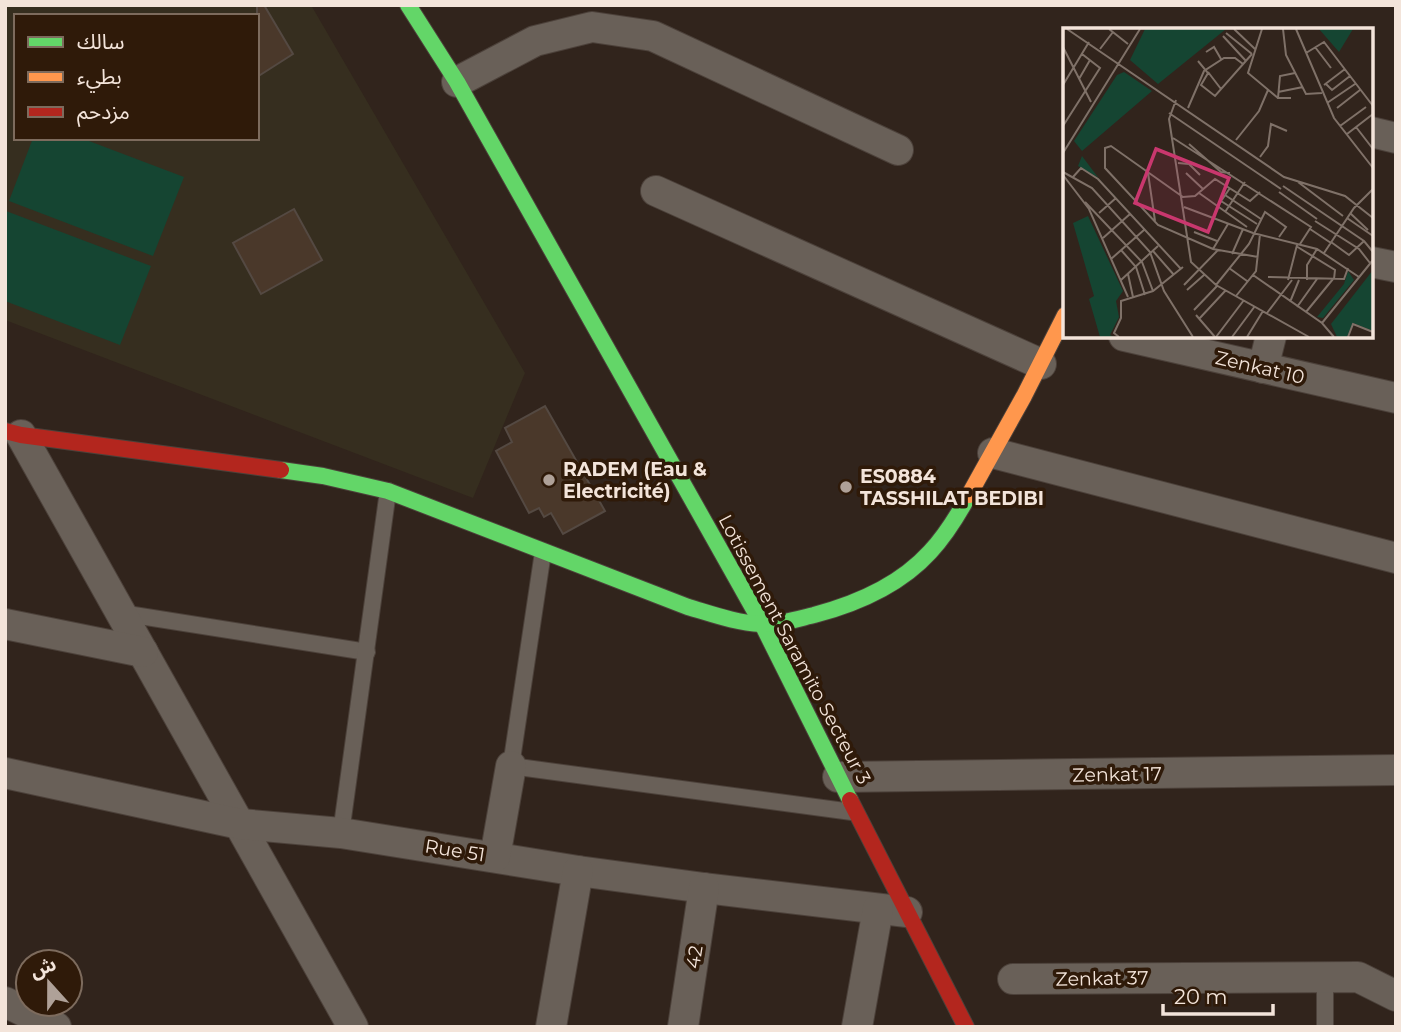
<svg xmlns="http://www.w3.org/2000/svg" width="1401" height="1032" font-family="Montserrat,'Noto Sans Arabic',sans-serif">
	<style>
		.education { fill: #362e1f; fill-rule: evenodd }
		.green { fill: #154532 }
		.building { fill: #4a382a; stroke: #544942; stroke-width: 2 }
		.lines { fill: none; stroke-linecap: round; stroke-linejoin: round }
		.lane-casing { stroke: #4c413a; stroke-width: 18 }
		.street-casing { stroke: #4c413a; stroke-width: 32 }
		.fast-casing { stroke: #4c413a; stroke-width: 18 }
		.slow-casing { stroke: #4c413a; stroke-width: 18 }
		.jam-casing { stroke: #4c413a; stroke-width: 18 }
		.lane { stroke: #696058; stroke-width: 16 }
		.street { stroke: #696058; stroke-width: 30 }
		.fast { stroke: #63d668; stroke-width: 16 }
		.slow { stroke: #ff974d; stroke-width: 16 }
		.jam { stroke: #b3261e; stroke-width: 16 }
		.poi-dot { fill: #afa198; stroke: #2f1a09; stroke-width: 2.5 }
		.labels { text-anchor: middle; stroke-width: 7; stroke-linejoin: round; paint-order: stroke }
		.street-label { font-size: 19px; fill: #f3e4da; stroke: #2f1a09 }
		.poi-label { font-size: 19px; font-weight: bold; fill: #f3e4da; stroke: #2f1a09; text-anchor: start }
		.inset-road { fill: none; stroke: #7f7168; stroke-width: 2 }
		.view { fill: #c9376e; fill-opacity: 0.15; stroke: #c9376e; stroke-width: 3.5 }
		.inset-edge { fill: none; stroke: #f3e4da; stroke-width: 3.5 }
	</style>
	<rect width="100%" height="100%" fill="#31241c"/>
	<path class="education" d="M5 5H311L525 373 473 498 5 320ZM16 16H257V138H16Z"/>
	<g class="green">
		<path d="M33 138H81L184 177 153 256 9 201Z"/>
		<path d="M6 211 151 266 120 345 5 301Z"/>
	</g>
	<g class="building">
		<path d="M257 5H264L293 54 257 77Z"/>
		<path d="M294 209 322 260 261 294 233 243Z"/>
		<path d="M545 406 605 511 563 534 551 513 544 517 539 508 529 513 496 451 512 442 505 428Z"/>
	</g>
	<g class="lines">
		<defs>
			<g id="lane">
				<path d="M543 552 511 766 852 812"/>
				<path d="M121 613 367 652"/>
				<path d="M341 833 388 491"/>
				<path d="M1325 976V1027"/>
			</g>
			<g id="street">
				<path d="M457 82 535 41 592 27 653 36 898 150"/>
				<path d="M1371 132 1396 138"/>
				<path d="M656 191 1041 364"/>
				<path d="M1371 262 1396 267"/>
				<path d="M1124 336 1396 398"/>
				<path d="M1263 368 1271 336"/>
				<path d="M21 435 353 1027"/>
				<path d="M993 453 1396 558"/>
				<path d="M5 624 143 652"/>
				<path d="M5 773 240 824 341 833 578 871 704 888 907 912"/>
				<path d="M838 777 1396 770"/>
				<path d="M495 857 511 766"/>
				<path d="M1013 979 1358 977 1396 996"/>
				<path d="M5 1002 56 1027"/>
				<path d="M551 1027 578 871"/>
				<path d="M683 1027 704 888"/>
				<path d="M857 1027 878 909"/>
			</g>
			<g id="fast">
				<path d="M408 5 457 82 762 624 850 800"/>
				<path d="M281 470 323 476 388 491 688 607C712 614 736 623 761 624 778 625 797 619 814 615 856 604 900 585 930 552 946 535 958 515 969 495"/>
			</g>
			<path id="slow" d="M969 495 1024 396 1065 315"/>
			<g id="jam">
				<path d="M5 431 21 435 281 470"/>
				<path d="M850 800 966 1027"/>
			</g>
		</defs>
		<use href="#lane" class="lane-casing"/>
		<use href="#street" class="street-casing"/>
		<use href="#fast" class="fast-casing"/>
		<use href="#slow" class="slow-casing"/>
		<use href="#jam" class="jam-casing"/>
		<use href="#lane" class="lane"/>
		<use href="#street" class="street"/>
		<use href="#fast" class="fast"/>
		<use href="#slow" class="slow"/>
		<use href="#jam" class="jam"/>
	</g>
	<g class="poi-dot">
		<circle cx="549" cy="480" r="7"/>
		<circle cx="846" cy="487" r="7"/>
	</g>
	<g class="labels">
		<g class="street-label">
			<text transform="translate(1260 367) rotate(13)" y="7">Zenkat 10</text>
			<text transform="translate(795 649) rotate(62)" y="7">Lotissement Saramito Secteur 3</text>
			<text transform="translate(1117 774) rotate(-1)" y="7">Zenkat 17</text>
			<text transform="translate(455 850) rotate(9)" y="7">Rue 51</text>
			<text transform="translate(694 957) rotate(-81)" y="7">42</text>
			<text transform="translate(1102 978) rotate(-1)" y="7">Zenkat 37</text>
		</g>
		<g class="poi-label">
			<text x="563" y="476">RADEM (Eau &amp;<tspan x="563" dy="22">Electricité)</tspan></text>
			<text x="860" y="483">ES0884<tspan x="860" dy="22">TASSHILAT BEDIBI</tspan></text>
		</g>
	</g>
	<g transform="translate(1063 28)">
		<rect width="310" height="310" fill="#31241c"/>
		<path d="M82 1H163L95 56 67 32ZM256 1H290L276 24ZM61 44 89 63 19 123 11 113 54 47ZM19 128 34 148 118 237 36 150 15 138ZM25 188 60 263 53 273 56 289 47 307 51 309H37L26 271 31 268 10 195ZM310 242V303L290 295 284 309H274L268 296ZM285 243 291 252 260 290 254 289 281 256Z" fill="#154532"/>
		<path class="inset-road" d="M4 1 221 149 282 168 310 190M46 1 65 16M171 1 192 21M199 1 185 45 215 70M220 1 223 27 243 66 259 65M233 1 271 90 310 140M163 5 189 26M160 8 183 33M0 19 28 74M252 19 268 40M37 21 50 4M143 24 151 19 158 31M243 25 261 14 310 78M135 33 145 45 138 57 152 68 189 26M145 44 158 61M16 51 27 32M263 56 269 62 287 48M0 57 26 14M261 57 282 41M215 64 240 59M228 70H215L217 48 232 45M113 72 106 91 128 234 153 257 246 309M264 75 292 56M125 80 141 43 161 30H172L180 36M274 80 297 62M106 85 218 161M0 98 37 40 19 26M277 98 303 79M293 99 310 121M284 106 310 86M110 110 248 199 237 216M173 112 196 83 205 62M126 116 158 144 167 145M0 125 77 1M197 129 205 118 208 96 224 103M115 135 126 136 137 147M0 144 29 160 87 224 101 263 130 309M85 145 92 193M123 145 140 161M0 147 26 181 65 269M10 149 18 140 35 151 118 241M235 154 280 188M220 158 301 213 310 224M216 164 254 191M136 165 184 199M162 167 198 191M158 173 194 196M22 174 79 234 90 263M121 179 190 205 254 221 296 249M154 179 167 160M162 184 182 154M36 185 53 170M287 185 305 202M284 190 310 208M252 193 296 221 307 235M247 201 268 215M131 204 154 213M40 210 67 186M268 214 286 227 301 213M233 218 272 242 271 251M150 221 165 196M58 222 73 239 82 267M90 223 111 247M261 225 291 180 310 161M169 226 180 201M195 229 150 221 95 197 42 140V120L48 118 120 169 132 168 152 151 187 173 197 164M48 231 81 202M166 240 184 253M65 246 70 269M190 247 259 295 271 309M205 249 281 251 285 240M58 252 95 218M225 252 234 217M244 252V237L254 221M121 257 155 222M153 257 186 216 202 184 223 199 216 209M124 262 141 247M173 268 193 243 197 206M227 274 236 252M234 279 254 251M131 282 154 258M243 284 270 251M204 285 229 252M133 287 152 309M136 291 163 262M259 295 310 232M56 309 51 305 58 290V273L90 263 120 239M153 309 181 272M169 309 192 278M184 309 200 283M285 309 290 296 310 304"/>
		<path class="view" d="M93 121 166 150 145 204 72 175Z"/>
		<rect width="310" height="310" class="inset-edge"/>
	</g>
	<rect width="1401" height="1032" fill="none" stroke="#f3e4da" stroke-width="14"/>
	<rect x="14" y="14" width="245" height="126" fill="#2f1a09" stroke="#7d6b5d" stroke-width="2"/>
	<rect x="28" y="37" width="35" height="10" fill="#63d668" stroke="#7d6b5d" stroke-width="2"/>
	<text x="77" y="49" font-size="21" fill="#f3e4da">سالك</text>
	<rect x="28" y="72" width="35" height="10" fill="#ff974d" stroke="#7d6b5d" stroke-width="2"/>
	<text x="77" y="84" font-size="21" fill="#f3e4da">بطيء</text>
	<rect x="28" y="107" width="35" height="10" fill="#b3261e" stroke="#7d6b5d" stroke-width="2"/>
	<text x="77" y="119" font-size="21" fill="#f3e4da">مزدحم</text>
	<g transform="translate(49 983) rotate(339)"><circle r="33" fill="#2f1a09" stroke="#7d6b5d" stroke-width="2"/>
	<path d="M0-5L12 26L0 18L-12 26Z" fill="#afa198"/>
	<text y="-10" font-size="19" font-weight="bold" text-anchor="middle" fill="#f3e4da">ش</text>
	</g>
	<path d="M1163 1004v10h110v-10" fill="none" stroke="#f3e4da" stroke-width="3.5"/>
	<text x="1174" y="1004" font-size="21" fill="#f3e4da" stroke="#2f1a09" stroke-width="5" paint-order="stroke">20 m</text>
</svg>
